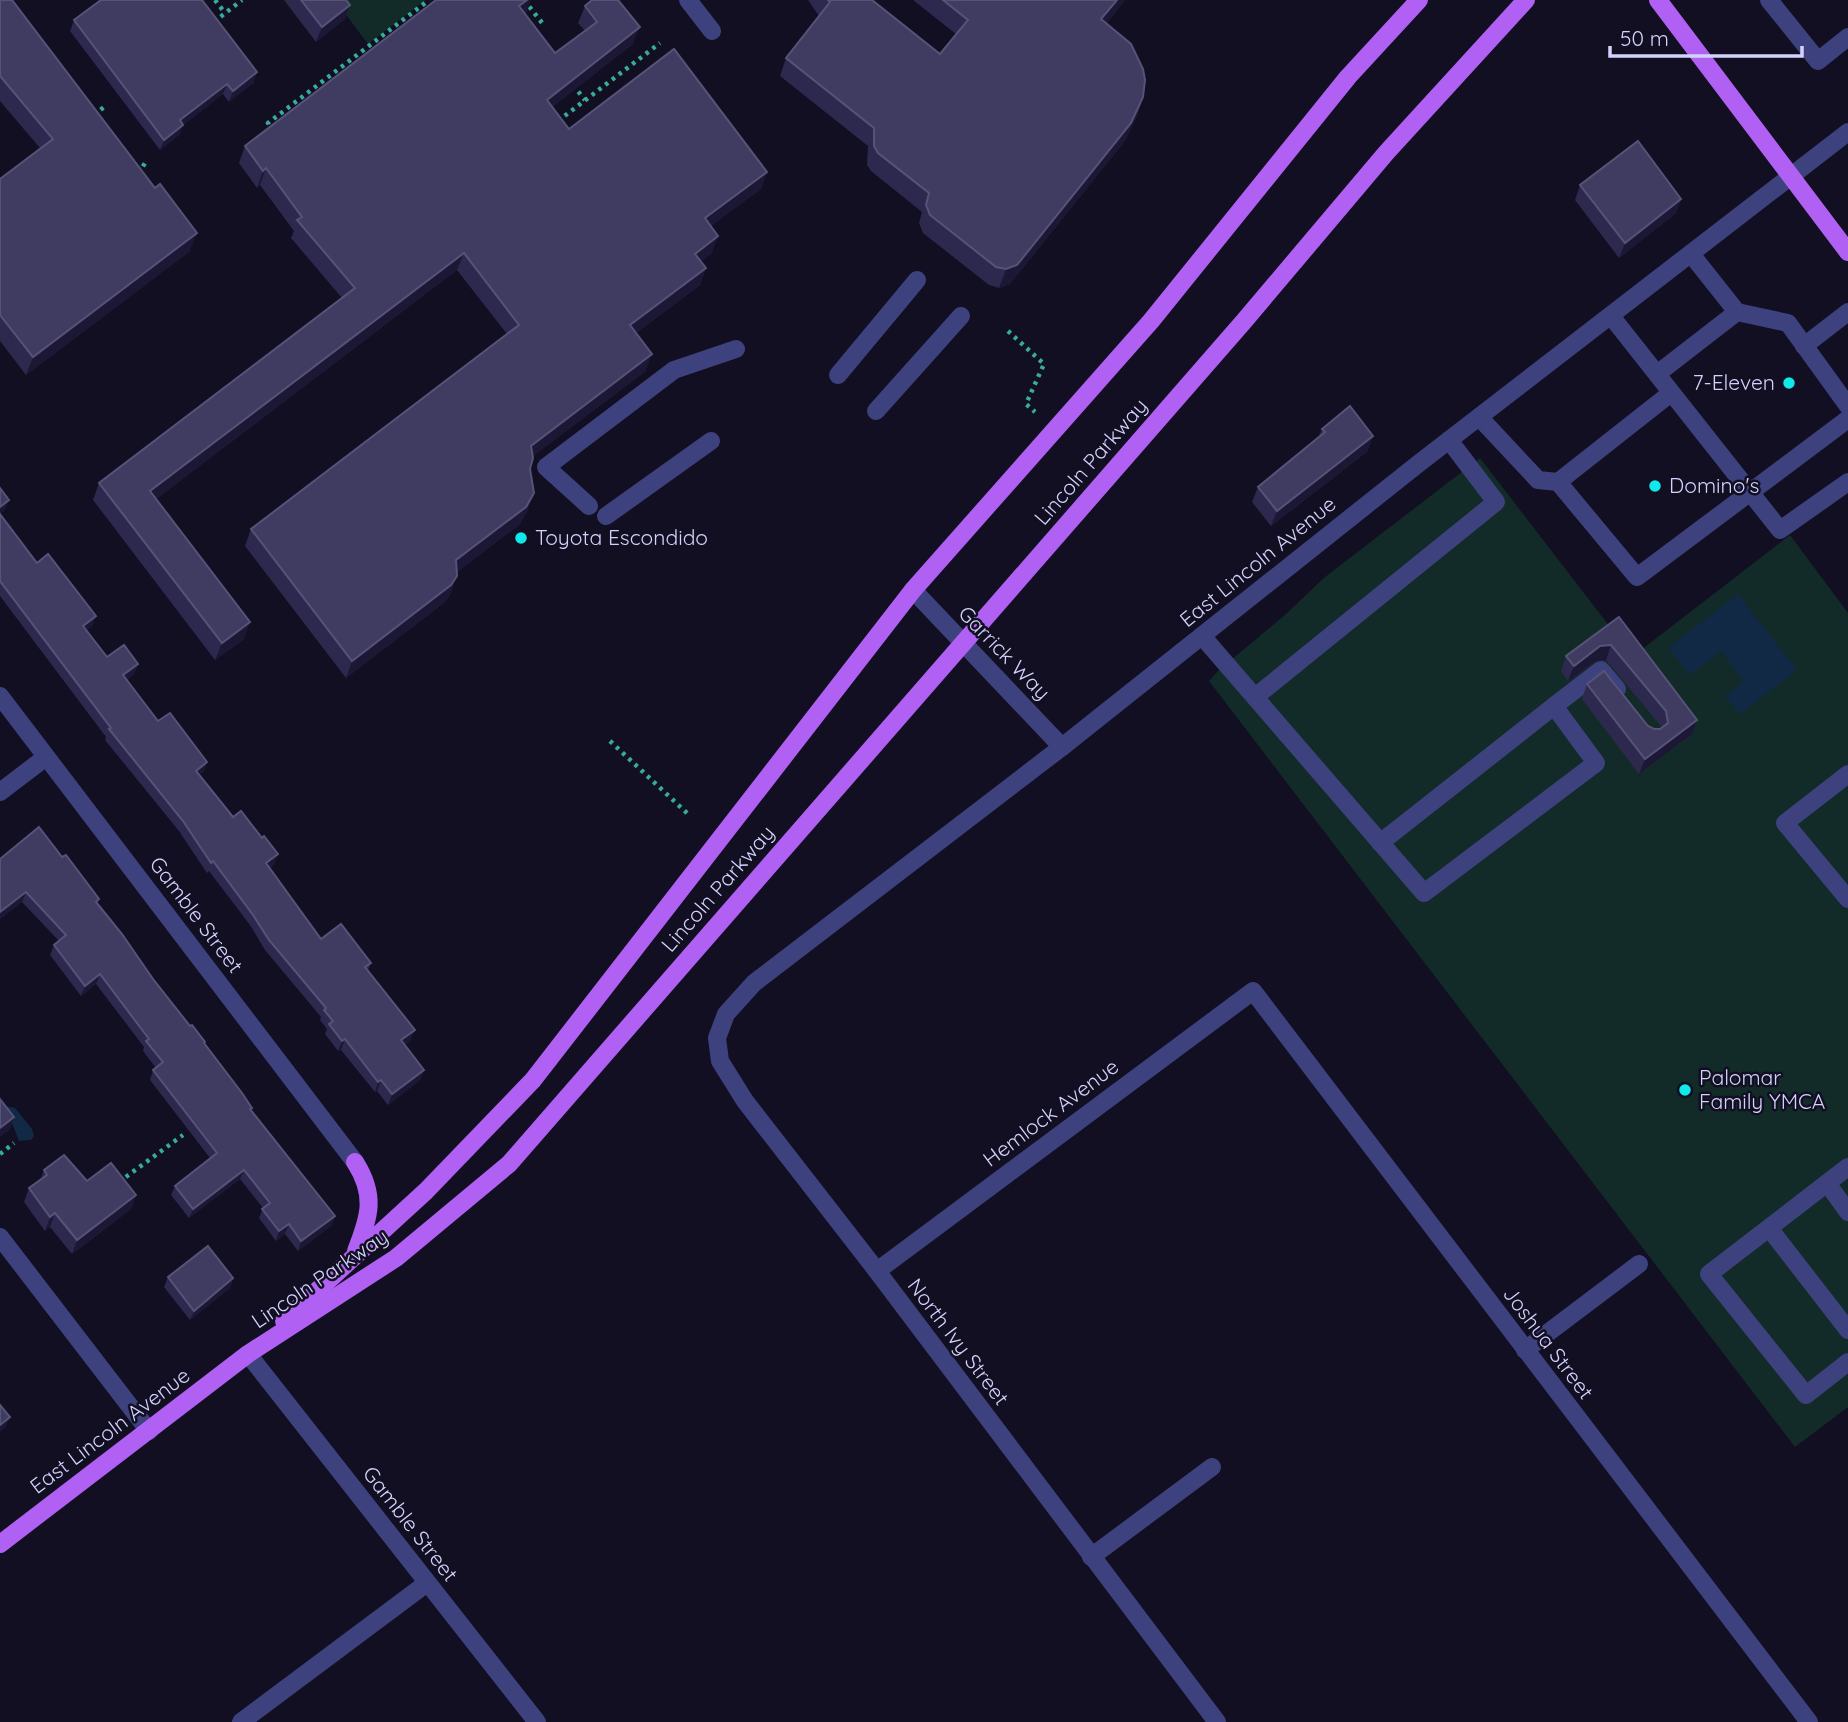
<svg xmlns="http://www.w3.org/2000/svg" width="1848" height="1722" font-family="Quicksand,sans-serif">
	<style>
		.green { fill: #132b28 }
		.water { fill: #112944 }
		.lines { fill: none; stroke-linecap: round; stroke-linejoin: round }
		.path { stroke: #37ac9a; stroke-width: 4.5; stroke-dasharray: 3.5 5; stroke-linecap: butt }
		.minor { stroke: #3d417d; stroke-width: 18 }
		.major { stroke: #b061f4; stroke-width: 18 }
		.wall { fill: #2d294e }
		.shaded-wall { fill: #1b1734 }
		.building { fill: #3f3b61; stroke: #565379; stroke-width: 2 }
		.poi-dot { fill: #10e8ea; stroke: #110f21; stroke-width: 2.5 }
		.labels { text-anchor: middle; stroke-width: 5; stroke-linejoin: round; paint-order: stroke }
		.poi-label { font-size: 21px; fill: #d3d2fc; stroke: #110f21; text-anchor: start }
		.street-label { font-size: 21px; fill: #d3d2fc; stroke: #110f21 }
	</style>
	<rect width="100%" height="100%" fill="#110f21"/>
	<g class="green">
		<path d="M335 0H426L368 44Z"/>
		<path d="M1480 458 1634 658 1641 650 1790 535 1848 613V1407L1795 1447 1209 681 1218 671 1286 614 1325 577Z"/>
	</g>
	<g class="water">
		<path d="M1738 594 1797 670 1740 714 1725 696 1744 681 1721 651 1690 675 1668 648Z"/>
		<path d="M5 1106 15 1108 32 1129 34 1136 31 1140 19 1141Z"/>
	</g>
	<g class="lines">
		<g class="path">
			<path d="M215 0 225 13"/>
			<path d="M524 0 543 24"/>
			<path d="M214 22 242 0"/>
			<path d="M573 85 585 100"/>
			<path d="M94 115 104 107"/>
			<path d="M558 121 660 43"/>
			<path d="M274 131 268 123 429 0"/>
			<path d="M139 174 146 161"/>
			<path d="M1008 331 1044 364 1026 404 1035 412"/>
			<path d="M610 741 688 814"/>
			<path d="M0 1154 14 1143"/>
			<path d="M119 1182 183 1135"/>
		</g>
		<g class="minor">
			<path d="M688 0 712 31"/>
			<path d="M1769 0 1818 61 1848 37"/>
			<path d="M1691 254 1737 312 1788 323 1848 406"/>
			<path d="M1611 316 1780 530 1848 482"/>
			<path d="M1804 346 1848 312"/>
			<path d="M1657 374 1737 312"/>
			<path d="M838 375 917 280"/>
			<path d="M876 411 961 316"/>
			<path d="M1479 417 1538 480 1558 482 1671 393"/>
			<path d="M1558 482 1637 577 1848 419"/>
			<path d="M589 506 546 467 674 370 736 349"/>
			<path d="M606 516 711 441"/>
			<path d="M913 590 1062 747"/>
			<path d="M1202 636 1424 893 1596 763 1554 706 1380 843"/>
			<path d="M0 696 355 1162"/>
			<path d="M1255 697 1496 502 1449 440"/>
			<path d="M1554 706 1601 670 1617 689"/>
			<path d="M1848 774 1785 823 1848 899"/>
			<path d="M0 792 46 757"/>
			<path d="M1848 1167 1709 1274 1806 1395 1848 1362"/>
			<path d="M1827 1183 1848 1212"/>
			<path d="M1769 1228 1848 1330"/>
			<path d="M0 1237 149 1431"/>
			<path d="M877 1271 1253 991 1809 1722"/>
			<path d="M1525 1350 1639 1264"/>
			<path d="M248 1354 537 1722"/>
			<path d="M1091 1557 1212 1467"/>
			<path d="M241 1722 427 1583"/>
			<path d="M1217 1722 877 1271 745 1101 720 1061 717 1038 726 1014 754 983 1062 747 1418 464 1848 132"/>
		</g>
		<g class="major">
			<path d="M1658 0 1848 252"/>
			<path d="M355 1162C376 1195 370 1216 356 1251"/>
			<path d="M284 1321 426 1191 533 1080 913 590 1151 321 1348 77 1419 0"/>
			<path d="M0 1544 248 1354 396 1258 509 1164 1245 320 1386 153 1526 0"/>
		</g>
	</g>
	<g class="wall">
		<path d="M0 0 190 251 26 375 0 341V179L40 148 0 101Z"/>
		<path d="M284 0H346L350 5 345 19 316 42Z"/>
		<path d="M808 0H872L940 54 956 34 913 0H1125L1106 24 1143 97 1137 116 1125 141 1010 284 999 288 989 285 923 233 919 223 922 212 871 171 867 165 868 146 780 76 786 58 819 16Z"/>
		<path d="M585 6 633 44 552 107 569 129 767 172 761 189 711 226 712 253 701 261 706 268 700 285 636 333 646 371 533 456 530 469 528 510 520 524 457 572 451 593 445 602 346 678 245 546 251 529 507 334 457 270 156 499 244 639 215 660 93 500 99 483 342 298 291 238 294 231 260 185 257 188 239 163 245 146 527 12 525 14 555 53 585 31 578 23Z"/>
		<path d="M74 20 257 72 253 83 229 102 223 94 183 125 179 135 160 150 70 31Z"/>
		<path d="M1580 185 1681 199 1676 213 1619 258 1575 200Z"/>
		<path d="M1322 429 1368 451 1271 526 1252 502 1258 487 1318 438Z"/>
		<path d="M0 514 37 563 96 616 92 626 86 631 107 657 138 664 134 674 127 680 158 721 207 762 203 772 199 775 233 817 262 838 278 854 274 864 270 868 321 939 371 963 368 970 411 1040 405 1045 424 1070 420 1080 388 1105 377 1091 375 1092 341 1050 338 1051 325 1034 327 1029 320 1020 321 1017 265 950 250 925 209 871 207 873 179 831 105 740 106 737 0 596Z"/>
		<path d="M1619 617 1692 734 1639 774 1582 699 1587 684 1654 729H1660L1661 728V726L1606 660 1595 661 1568 681 1561 671 1566 656Z"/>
		<path d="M0 859 97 904 153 979 204 1044 251 1110 335 1216 331 1226 298 1251 285 1234 276 1241 259 1218 263 1208 240 1179 189 1218 171 1195 175 1186 210 1158 150 1080 153 1070 156 1068 143 1051 144 1047 96 984 81 996 50 955 54 945 59 941 22 902 0 919Z"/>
		<path d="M44 1170 87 1181 136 1195 131 1209 72 1254 50 1227 45 1231 24 1202 29 1188 40 1181Z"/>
		<path d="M168 1277 233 1278 230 1288 190 1320 164 1287Z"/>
	</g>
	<g class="shaded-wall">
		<path d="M527 0H531L527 12 512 23 519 6Z"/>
		<path d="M1117 0H1125L1095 38 1101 19Z"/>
		<path d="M350 5 345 19 316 42 322 27Z"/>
		<path d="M640 27 633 44 540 117 547 100Z"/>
		<path d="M257 72 253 83 229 102 233 91Z"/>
		<path d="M227 84 223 94 183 125 179 135 160 150 164 140 180 120Z"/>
		<path d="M1143 97 1137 116 1125 141 1010 284 999 288 1006 269Z"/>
		<path d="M266 168 260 185 257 188 263 171Z"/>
		<path d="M767 172 761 189 699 235 705 218Z"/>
		<path d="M1681 199 1676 213 1619 258 1625 243Z"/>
		<path d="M197 233 190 251 26 375 33 357Z"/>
		<path d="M718 236 712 253 689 271 695 254Z"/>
		<path d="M464 253 457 270 144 508 150 491Z"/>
		<path d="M706 268 700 285 624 342 630 325Z"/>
		<path d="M652 354 646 371 524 463 531 446Z"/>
		<path d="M1373 436 1368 451 1271 526 1277 511Z"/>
		<path d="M534 493 528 510 520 524 450 577 456 560Z"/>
		<path d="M9 500 5 510 0 514V507Z"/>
		<path d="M457 576 451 593 445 602 346 678 352 661Z"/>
		<path d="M96 616 92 626 79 636 83 626Z"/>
		<path d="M250 622 244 639 215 660 222 643Z"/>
		<path d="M1611 645 1606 660 1595 661 1568 681 1574 666 1600 646Z"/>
		<path d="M138 664 134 674 119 686 123 675Z"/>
		<path d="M1697 720 1692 734 1639 774 1645 759Z"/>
		<path d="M207 762 203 772 192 781 196 771Z"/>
		<path d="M278 854 274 864 262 874 266 863Z"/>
		<path d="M26 892 22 902 0 919V912Z"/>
		<path d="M100 974 96 984 81 996 85 986Z"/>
		<path d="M415 1030 411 1040 397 1051 401 1040Z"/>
		<path d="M345 1039 341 1050 338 1051 342 1041Z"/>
		<path d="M424 1070 420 1080 388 1105 392 1094Z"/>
		<path d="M381 1080 377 1091 375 1092 378 1082Z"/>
		<path d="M14 1117 10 1130 0 1137V1128Z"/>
		<path d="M244 1170 240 1179 189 1218 193 1209Z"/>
		<path d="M136 1195 131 1209 72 1254 77 1240Z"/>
		<path d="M55 1213 50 1227 45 1231 50 1217Z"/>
		<path d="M335 1216 331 1226 298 1251 301 1241Z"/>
		<path d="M289 1224 285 1234 276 1241 279 1231Z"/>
		<path d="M233 1278 230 1288 190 1320 194 1311Z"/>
		<path d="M10 1417 6 1427 0 1432V1425Z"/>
	</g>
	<g class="building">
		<path d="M0 0H12L155 188 160 184 197 233 33 357 0 315V179L53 139 0 76Z"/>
		<path d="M101 0H202L257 72 233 91 227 84 180 120 183 125 164 140 74 20Z"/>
		<path d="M301 0H346L350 5 322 27Z"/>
		<path d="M436 0H527L519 6 555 53 597 22 585 6 592 0H618L640 27 547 100 569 129 674 49 767 172 705 218 718 236 695 254 706 268 630 325 652 354 531 446 533 458 530 469 534 493 526 507 456 560 457 576 451 585 352 661 251 529 519 325 464 253 150 491 250 622 222 643 99 483 355 288 297 220 302 217 266 168 263 171 245 146Z"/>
		<path d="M828 0H872L940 54 968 20 943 0H1117L1101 19 1131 44 1143 69 1145 80 1143 97 1131 123 1017 265 1006 269 996 267 930 215 926 205 929 193 878 153 874 146V128L786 58 830 2Z"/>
		<path d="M1638 141 1681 199 1625 243 1580 185Z"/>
		<path d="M1350 406 1373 436 1277 511 1258 487 1325 432 1322 429Z"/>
		<path d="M0 488 9 500 0 507Z"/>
		<path d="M0 514 37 563 48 554 96 616 83 626 107 657 124 645 138 664 123 675 158 721 170 713 207 762 196 771 233 817 241 811 262 838 264 836 278 854 266 863 321 939 341 924 371 963 365 967 415 1030 401 1040 424 1070 392 1094 381 1080 378 1082 345 1039 342 1041 329 1024 333 1021 324 1010 326 1008 269 940 253 915 213 861 211 863 183 821 109 729 111 728 0 581Z"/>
		<path d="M1619 617 1697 720 1645 759 1587 684 1604 671 1648 726 1654 729H1660L1668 723 1666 711 1611 645 1600 646 1574 666 1566 656Z"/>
		<path d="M39 827 62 857 66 855 99 899 96 902 122 934 153 979 190 1026 192 1025 205 1042 204 1043 242 1093 252 1108 250 1109 335 1216 301 1241 289 1224 279 1231 262 1209 270 1203 244 1170 193 1209 175 1186 217 1153 153 1070 163 1062 146 1041 149 1039 100 974 85 986 54 945 66 935 26 892 0 912V859Z"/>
		<path d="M0 1099 14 1117 0 1128Z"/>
		<path d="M64 1155 87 1181 111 1163 136 1195 77 1240 55 1213 50 1217 29 1188 47 1175 44 1170Z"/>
		<path d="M208 1246 233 1278 194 1311 168 1277Z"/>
		<path d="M0 1405 10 1417 0 1425Z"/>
	</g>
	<g class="poi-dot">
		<circle cx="1789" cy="383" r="7"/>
		<circle cx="1655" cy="486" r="7"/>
		<circle cx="521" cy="538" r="7"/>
		<circle cx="1685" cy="1090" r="7"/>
	</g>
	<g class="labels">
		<g class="poi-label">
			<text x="1775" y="390" text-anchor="end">7-Eleven</text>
			<text x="1669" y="493">Domino's</text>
			<text x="535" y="545">Toyota Escondido</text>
			<text x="1699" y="1085">Palomar<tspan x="1699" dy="24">Family YMCA</tspan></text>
		</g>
		<g class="street-label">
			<text transform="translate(1091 462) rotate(-49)" y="7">Lincoln Parkway</text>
			<text transform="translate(1258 562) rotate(-39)" y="7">East Lincoln Avenue</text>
			<text transform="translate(1004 653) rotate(46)" y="7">Garrick Way</text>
			<text transform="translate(718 889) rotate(-49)" y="7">Lincoln Parkway</text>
			<text transform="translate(196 915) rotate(53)" y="7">Gamble Street</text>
			<text transform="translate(1051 1113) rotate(-37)" y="7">Hemlock Avenue</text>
			<text transform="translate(320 1279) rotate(-34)" y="7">Lincoln Parkway</text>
			<text transform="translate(958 1342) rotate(53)" y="7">North Ivy Street</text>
			<text transform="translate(1548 1343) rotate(53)" y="7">Joshua Street</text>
			<text transform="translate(110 1431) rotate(-37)" y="7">East Lincoln Avenue</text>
			<text transform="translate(410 1524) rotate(52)" y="7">Gamble Street</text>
		</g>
	</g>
	<path d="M1610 46v10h192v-10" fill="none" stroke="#d3d2fc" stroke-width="3.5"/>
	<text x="1620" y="46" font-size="21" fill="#d3d2fc" stroke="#110f21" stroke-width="5" paint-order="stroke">50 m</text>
</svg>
